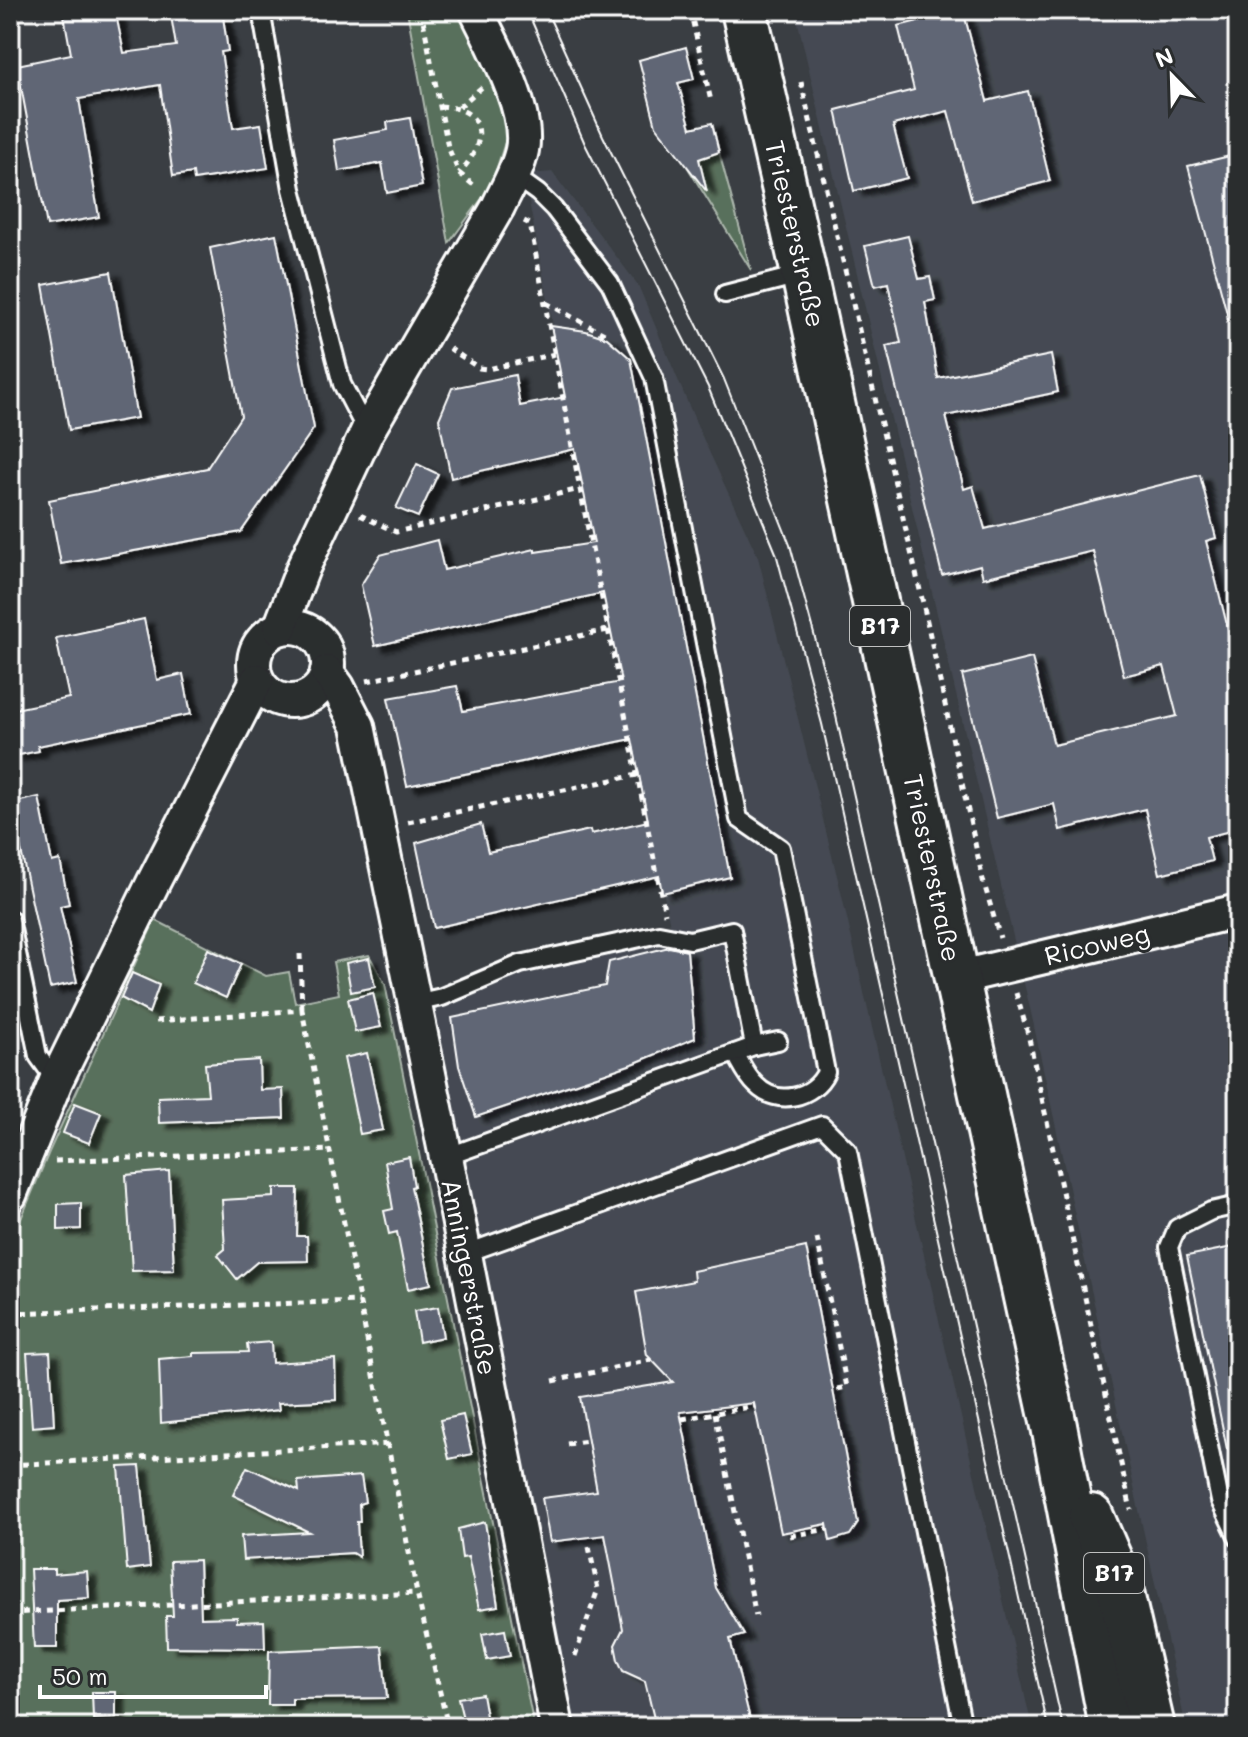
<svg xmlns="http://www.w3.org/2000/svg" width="1248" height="1737" font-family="Mali,sans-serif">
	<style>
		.built { fill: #454a52 }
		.green { fill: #596f5b; stroke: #acb7ad; stroke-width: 2 }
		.building { fill: #606674; stroke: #fff; stroke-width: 2; filter: url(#shadow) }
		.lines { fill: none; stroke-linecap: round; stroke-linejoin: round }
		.service-casing { stroke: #fff; stroke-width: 22 }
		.minor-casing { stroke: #fff; stroke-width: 38 }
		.primary-casing { stroke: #fff; stroke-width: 50 }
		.path { stroke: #fff; stroke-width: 5; stroke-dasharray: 6 6; stroke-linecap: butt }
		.service { stroke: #2a2d2e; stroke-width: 16 }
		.minor { stroke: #2a2d2e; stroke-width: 32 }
		.primary { stroke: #2a2d2e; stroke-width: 44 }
		.tram { stroke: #fff; stroke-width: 2 }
		.labels { text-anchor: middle; stroke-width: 6; stroke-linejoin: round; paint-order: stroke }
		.shield { fill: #2a2d2e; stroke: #bfc0c0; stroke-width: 2 }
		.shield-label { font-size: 24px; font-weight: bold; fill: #fff }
		.street-label { font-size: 26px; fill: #fff; stroke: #2a2d2e }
	</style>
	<defs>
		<filter id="shadow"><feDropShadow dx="9" dy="5" stdDeviation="2" flood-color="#0009"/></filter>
	</defs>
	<rect width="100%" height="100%" fill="#3a3e43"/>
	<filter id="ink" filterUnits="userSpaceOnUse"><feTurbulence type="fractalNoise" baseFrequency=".0125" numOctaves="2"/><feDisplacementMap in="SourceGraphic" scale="16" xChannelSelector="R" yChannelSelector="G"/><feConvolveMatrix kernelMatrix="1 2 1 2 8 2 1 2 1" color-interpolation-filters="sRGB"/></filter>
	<g filter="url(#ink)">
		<g class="built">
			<path d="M795 10H1238V1727H1186L1032 1017Z"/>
			<path d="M552 172 638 285 700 432 758 557 841 892 1032 1727H557L414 993 671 931 529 202 531 174Z"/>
		</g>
		<g class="green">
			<path d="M407 10H461L497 85 508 133 491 186 449 243Z"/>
			<path d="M719 152 751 270 685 163Z"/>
			<path d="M155 920 266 976 289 972 295 1003 339 994 333 962 369 955 385 984 534 1727H10V1245L49 1152Z"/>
		</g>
		<g class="building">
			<path d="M63 10H115L124 53 176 46 170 10H222L228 51 221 52 233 128 261 124 268 168 194 180 193 173 173 176 160 85 79 99 99 217 47 226 17 65 71 54Z"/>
			<path d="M963 10 987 101 1028 91 1050 181 972 201 948 111 893 125 907 178 854 191 836 110 914 90 898 26Z"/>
			<path d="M686 47 694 79 678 83 691 128 712 123 719 152 699 159 707 192 656 126 639 60Z"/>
			<path d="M410 118 422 186 387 193 382 163 339 171 334 140 388 130 387 122Z"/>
			<path d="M1238 154V324L1230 325 1188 166Z"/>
			<path d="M276 234 314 428 241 532 61 564 49 500 207 468 241 416 210 248Z"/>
			<path d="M908 236 919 279 930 277 935 300 925 302 938 378 1051 355 1058 392 946 416 964 489 973 486 985 529 1200 475 1216 538 1206 541 1238 669V829L1206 837 1212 861 1160 874 1145 809 1060 830 1054 804 997 818 962 675 1032 658 1054 745 1177 716 1164 666 1124 676 1093 551 983 578 980 565 942 575 886 346 901 343 888 283 875 286 865 246Z"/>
			<path d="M111 272 137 418 69 430 43 285Z"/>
			<path d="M551 326 586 331 607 338 631 359 730 877 662 893 659 876 434 928 416 843 481 824 488 852 590 830 591 834 648 821 632 739 407 786 388 698 457 686 463 711 621 682 603 593 375 646 361 585 380 555 437 540 444 570 535 549V552L594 543 575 449 451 478 439 419 452 388 515 375 520 406 565 397Z"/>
			<path d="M417 464 438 474 418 517 396 508Z"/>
			<path d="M144 619 157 680 183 674 191 714 38 746 39 751 14 756 10 734V710L69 698 56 638Z"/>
			<path d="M39 797 52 862 60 860 69 904 60 906 77 982 50 988 11 803Z"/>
			<path d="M669 947 687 951 695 1038 635 1063 476 1117 459 1066 452 1018 605 986 609 962Z"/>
			<path d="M208 949 241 964 226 998 193 983Z"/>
			<path d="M369 958 375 987 351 992 346 963Z"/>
			<path d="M132 973 159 985 149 1013 121 998Z"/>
			<path d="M373 993 381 1027 355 1032 348 999Z"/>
			<path d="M367 1053 383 1130 360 1134 344 1058Z"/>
			<path d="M259 1060 260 1090 283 1089 284 1118 159 1123 158 1097 208 1095 205 1064Z"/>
			<path d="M75 1103 101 1113 89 1143 63 1133Z"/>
			<path d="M409 1157 414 1186 411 1187 431 1284 408 1289 397 1232 389 1234 384 1211 393 1209 385 1162Z"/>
			<path d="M169 1171 174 1270 132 1271 126 1175Z"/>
			<path d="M274 1188H298L297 1236H307L308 1261 257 1262 237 1279 218 1255 225 1249 222 1200 274 1197Z"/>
			<path d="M81 1203V1229L58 1230V1204Z"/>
			<path d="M1238 1246V1448L1227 1449 1187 1256Z"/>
			<path d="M806 1247 858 1523 850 1535 830 1541 827 1524 781 1533 754 1403 680 1412 716 1588 744 1635 730 1639 752 1727H656L645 1681 623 1671 618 1660 615 1645 623 1629 605 1535 550 1542 542 1498 597 1491 580 1397 673 1382 647 1355 636 1292 694 1281 693 1271Z"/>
			<path d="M438 1307 443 1337 419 1342 414 1311Z"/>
			<path d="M271 1342 272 1363 335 1359 336 1400 278 1403 279 1410 161 1423 159 1359 193 1356V1353L248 1352 247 1344Z"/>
			<path d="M50 1352 54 1425 32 1427 27 1353Z"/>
			<path d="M463 1415 472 1454 449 1459 440 1420Z"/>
			<path d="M140 1466 150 1567 127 1570 119 1467Z"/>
			<path d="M247 1467 299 1491 298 1481 361 1476 365 1502 359 1504 360 1522H357L359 1557 352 1553 243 1560 241 1536 309 1532 233 1495Z"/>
			<path d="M485 1522 498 1606 479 1609 468 1557 462 1558 458 1529Z"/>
			<path d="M199 1560 201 1618 237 1617V1622L264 1621 265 1648 167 1647 166 1616H173L170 1561Z"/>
			<path d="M30 1569H54V1574L87 1571 89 1598 57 1600V1648H34Z"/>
			<path d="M505 1630 510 1656 487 1660 482 1634Z"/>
			<path d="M382 1646 387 1698 292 1699V1705H268L269 1651Z"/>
			<path d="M92 1692H116V1718L93 1719Z"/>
			<path d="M482 1694 488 1727H465L458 1698Z"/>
		</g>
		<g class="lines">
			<defs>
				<g id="service">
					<path d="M261 10 292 189 342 384 367 432"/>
					<path d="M513 175 538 193 554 209 610 283 654 378 739 819 781 848 826 1072C814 1098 777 1107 756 1085 747 1077 741 1063 735 1053"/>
					<path d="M725 294 803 274"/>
					<path d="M10 919 38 1056 56 1081"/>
					<path d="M415 1003 442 997 520 964 659 934 690 940 732 930 754 1046 446 1157"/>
					<path d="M754 1046 778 1041"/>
					<path d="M1238 1205 1211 1211 1177 1228 1169 1247 1220 1501 1238 1538"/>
					<path d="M464 1254 822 1125 848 1151 963 1727"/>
				</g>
				<g id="minor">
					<circle cx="291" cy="664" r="37"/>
					<path d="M280 628 303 568 367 432 498 207C507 188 518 170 522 150 530 111 493 45 476 10"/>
					<path d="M327 672 338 687 358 726 446 1157 557 1727"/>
					<path d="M956 978 1238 911"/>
					<path d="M10 1195 56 1081 153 883 257 680"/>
				</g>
				<g id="primary">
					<path d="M744 10 804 274 1054 1426 1112 1727"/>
					<path d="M1091 1517 1118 1580 1152 1727"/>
				</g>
			</defs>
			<use href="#service" class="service-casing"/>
			<use href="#minor" class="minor-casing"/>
			<use href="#primary" class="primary-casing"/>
			<g class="path">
				<path d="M421 10 448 147 459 173 477 188"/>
				<path d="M690 10 711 101"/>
				<path d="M801 82 923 603 983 880 1000 938"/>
				<path d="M440 106C488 108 488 143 459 173"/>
				<path d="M459 107 482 87"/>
				<path d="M524 221 530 224 580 489 665 914"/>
				<path d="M546 303 608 336"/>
				<path d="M449 348 479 368 488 369 555 354"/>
				<path d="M360 515 396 532 580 489"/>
				<path d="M367 681 608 630"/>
				<path d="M408 822 637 775"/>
				<path d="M300 954 302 1010"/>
				<path d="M1016 993 1028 1034 1131 1510"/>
				<path d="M156 1021 302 1010 417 1593 448 1727"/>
				<path d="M55 1161 330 1150"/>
				<path d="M817 1238 847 1387 832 1390"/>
				<path d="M10 1313 359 1301"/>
				<path d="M553 1381 651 1360"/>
				<path d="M715 1413 756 1616"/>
				<path d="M682 1419 755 1406"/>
				<path d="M567 1444 588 1441"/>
				<path d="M10 1465 390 1444"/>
				<path d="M790 1536 828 1529"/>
				<path d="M10 1613 417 1593"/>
				<path d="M575 1656 598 1589 589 1547"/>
			</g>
			<use href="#service" class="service"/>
			<use href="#minor" class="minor"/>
			<use href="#primary" class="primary"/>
			<g class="tram">
				<path d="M527 10 585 144 708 387 776 553 822 724 1048 1727"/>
				<path d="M546 10 603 136 724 379 790 545 836 716 1063 1727"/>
			</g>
		</g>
	</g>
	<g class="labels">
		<g class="shield">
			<rect x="850" y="606" width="60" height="40" rx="6"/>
			<rect x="1084" y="1553" width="60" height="40" rx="6"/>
		</g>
		<g class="shield-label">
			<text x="880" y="634">B17</text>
			<text x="1114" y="1581">B17</text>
		</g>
		<g class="street-label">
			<text transform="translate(795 234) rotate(77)" y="9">Triesterstraße</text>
			<text transform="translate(932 868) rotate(78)" y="9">Triesterstraße</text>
			<text transform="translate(1097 945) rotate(-13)" y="9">Ricoweg</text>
			<text transform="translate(469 1277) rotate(79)" y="9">Anningerstraße</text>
		</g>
	</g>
	<rect width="1248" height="1737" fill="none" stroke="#2a2d2e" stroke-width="40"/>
	<rect x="20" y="20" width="1208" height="1697" fill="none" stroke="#fff" stroke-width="3" filter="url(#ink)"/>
	<g transform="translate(1172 76) rotate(337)" stroke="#2a2d2e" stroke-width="6" paint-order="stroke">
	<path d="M0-6L14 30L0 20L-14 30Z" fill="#ffffff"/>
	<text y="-12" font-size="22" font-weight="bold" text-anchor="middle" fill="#ffffff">N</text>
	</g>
	<path d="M40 1685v12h226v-12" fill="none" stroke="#ffffff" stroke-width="4"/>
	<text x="52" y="1685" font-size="24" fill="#ffffff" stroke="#2a2d2e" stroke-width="6" paint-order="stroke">50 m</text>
</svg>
